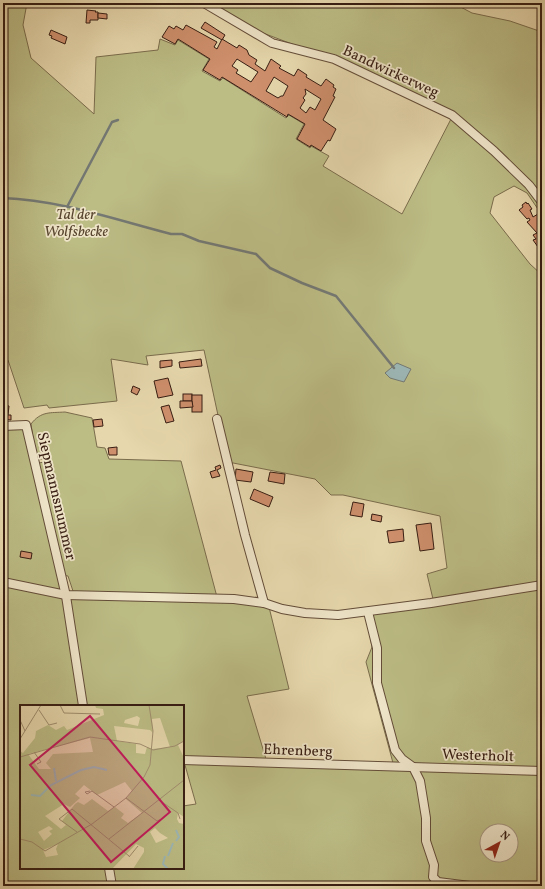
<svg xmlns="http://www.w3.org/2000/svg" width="545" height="889" font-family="Vollkorn,serif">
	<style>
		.green { fill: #bcbc85; stroke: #7a6c4c; fill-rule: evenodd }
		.water { fill: #9cb7b6; stroke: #747974 }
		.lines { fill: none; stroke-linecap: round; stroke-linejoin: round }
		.stream { stroke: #747974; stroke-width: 2.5 }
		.building { fill: #ce8f6c; stroke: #371d12; fill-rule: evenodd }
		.minor-casing { stroke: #634c38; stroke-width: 10 }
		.minor { stroke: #efe5c9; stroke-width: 8 }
		.labels { text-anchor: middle; stroke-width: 3.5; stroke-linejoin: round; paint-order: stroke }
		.street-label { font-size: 15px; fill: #371d12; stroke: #efe5c9 }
		.park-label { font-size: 15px; font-style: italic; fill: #58452f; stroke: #efe5c9 }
		.inset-river { fill: none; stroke: #9cb7b6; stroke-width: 2 }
		.inset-road { fill: none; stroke: #a08d6e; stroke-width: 1 }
		.view { fill: #c2185b; fill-opacity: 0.15; stroke: #c2185b; stroke-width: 2 }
		.inset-edge { fill: none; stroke: #371d12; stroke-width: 2 }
	</style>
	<rect width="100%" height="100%" fill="#e6d7ac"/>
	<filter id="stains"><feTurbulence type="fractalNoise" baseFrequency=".005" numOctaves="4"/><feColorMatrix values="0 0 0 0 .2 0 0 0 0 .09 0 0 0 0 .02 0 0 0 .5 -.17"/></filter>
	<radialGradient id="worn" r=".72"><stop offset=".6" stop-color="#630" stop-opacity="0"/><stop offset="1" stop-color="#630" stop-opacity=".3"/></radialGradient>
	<g class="green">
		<path d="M3 3H27L23 25 31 58 94 114 96 57 158 50 160 39 175 45 178 40 209 59 202 71 220 81 223 78 286 118 289 115 304 124 296 139 310 148 311 146 329 156 323 166 402 214 451 119 366 72 255 30 207 3H453L472 13 510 21 542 32V215L527 193 514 186 494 197 490 213 530 264 542 275V886H3V584L67 596 212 600 269 607 289 689 247 696 266 759 393 763 366 662 372 647 366 613 381 607 433 599 427 574 447 568 440 516 343 495H331L315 479 228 462 204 350 146 356 148 365 111 359 117 401 49 408 47 405 24 408 8 360H3ZM21 706H183V758L196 804 183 806V868H21ZM487 831H511V855H487Z"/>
		<path d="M65 412 92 418 97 447 105 448 109 459 181 461 217 597 74 594 68 576 63 575 61 591 3 580V428L25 427 33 464 50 461V459H36L31 424C41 411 50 413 65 412Z"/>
	</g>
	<path class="water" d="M397 363 411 369 404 382 390 378 385 373Z"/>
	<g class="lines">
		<g class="stream">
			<path d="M3 198C60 200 116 220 171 234H182L199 241 256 254 270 268 302 283 336 296 394 368"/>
			<path d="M67 207 112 122 118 120"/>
		</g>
	</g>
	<g class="building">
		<path d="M87 10 96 11 95 12H98V20H90V23H86Z"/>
		<path d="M98 13 107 14V19L98 18Z"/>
		<path d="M205 22 225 35 222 40 201 28Z"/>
		<path d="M186 25 217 42 214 47 217 49 222 39 237 48 239 45 247 50 249 55 257 60 255 64 265 71 271 59 281 66 279 68 294 76 298 69 307 75 306 77 321 86 326 79 334 85 333 87 336 89 333 96 335 97 323 120 336 129 330 141 328 140 321 151 311 145 310 147 297 139 305 124 288 114 287 117 222 77 220 80 203 70 210 59 178 39 175 44 162 37 169 26 174 29 176 26 183 30ZM237 59 258 72 251 82 236 73 238 70 232 66ZM274 77 288 86 283 96H281L278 98 266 91ZM305 89 321 99 315 110 310 107 306 113 300 108 305 100 303 98 306 94Z"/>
		<path d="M51 30 67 37 65 44 51 38 52 36 49 35Z"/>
		<path d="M526 202 527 204 528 203 532 209 530 210 533 217 538 214 542 221V244L538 247 533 240 536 239 533 235 537 233 527 222 530 220 529 218 527 219 519 210 523 207 522 205Z"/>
		<path d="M201 359 202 366 180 368 179 362Z"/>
		<path d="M172 360V366L160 368V361Z"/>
		<path d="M168 378 173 395 158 398 154 381Z"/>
		<path d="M133 386 140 389 137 395 131 392Z"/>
		<rect x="183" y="394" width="9" height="7"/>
		<rect x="192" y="395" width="10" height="17"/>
		<path d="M180 401H192L193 407 180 408Z"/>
		<path d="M3 405 9 406 8 415H11V420L3 419Z"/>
		<path d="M169 405 174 421 166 423 161 407Z"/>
		<path d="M102 419 103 426 94 427 93 420Z"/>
		<path d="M117 447V455H109L108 448Z"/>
		<path d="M220 465 221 468 217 470 220 476 212 478 210 472 216 470 215 467Z"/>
		<path d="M236 469 253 472 251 482 235 480Z"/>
		<path d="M270 472 285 474 284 484 268 481Z"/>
		<path d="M254 489 273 497 269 507 250 499Z"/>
		<path d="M353 502 364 504 362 517 350 515Z"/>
		<path d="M372 514 382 516 381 522 371 520Z"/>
		<path d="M431 523 434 549 420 551 416 525Z"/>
		<path d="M403 529 404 541 389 543 387 531Z"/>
		<path d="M21 551 32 553 31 559 20 557Z"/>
	</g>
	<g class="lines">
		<defs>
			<g id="minor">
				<path d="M204 3 272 43 334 59 452 115 494 151 529 185 542 202"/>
				<path d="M217 419 245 535 264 603"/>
				<path d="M3 426 26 425 66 596 83 706"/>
				<path d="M3 582 66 595 234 599 264 603 282 609 305 613 338 615 431 603 542 585"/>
				<path d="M368 612 377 648V683L395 750 402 759 413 767 420 781 426 818V841L434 865 433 877 438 882 470 886"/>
				<path d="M183 760 542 771"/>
				<path d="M109 868 112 886"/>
			</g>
		</defs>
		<use href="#minor" class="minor-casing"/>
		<use href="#minor" class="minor"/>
	</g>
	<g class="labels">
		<g class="street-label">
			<text transform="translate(391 71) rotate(25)" y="5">Bandwirkerweg</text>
			<text transform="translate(57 496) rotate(77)" y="5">Siepmannsnummer</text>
			<text transform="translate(298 750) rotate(2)" y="5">Ehrenberg</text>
			<text transform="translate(478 755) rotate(2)" y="5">Westerholt</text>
		</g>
		<g class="park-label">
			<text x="76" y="219">Tal der<tspan x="76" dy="17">Wolfsbecke</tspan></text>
		</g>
	</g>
	<g transform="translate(20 705)">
		<rect width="164" height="164" fill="#e6d7ac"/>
		<path d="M75 0H164V36L158 40 164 53V112L158 108 157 114 159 118 164 119V164H113L124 147V143L116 139 92 164H0V46L3 48 15 33 16 26 28 20 36 25 44 21 47 25 84 10 83 4 76 3ZM117 11 120 13 118 21 104 18 105 15ZM140 13 150 42 132 44 127 42 125 49 116 48V39L97 36 94 21 130 25 133 28 132 14ZM70 33 73 47 33 49 26 58 31 64H19L8 49ZM105 77 112 86 106 94 122 108 108 118 101 113 104 109 95 102 88 106 72 94 64 100 58 97 55 99 42 116 46 120 41 124 25 111 44 99 50 102 60 93 55 89 64 80 77 90ZM29 121 33 124 29 126 32 129 24 136 18 127ZM135 123 140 128 148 133 136 138 130 127ZM38 139 36 144 38 150 26 152 23 145Z" fill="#bcbc85" fill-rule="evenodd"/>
		<path class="inset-river" d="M34 63 36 76M11 90 20 91 31 80 61 65 74 62 87 65M156 136 159 132 156 125M145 151 143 159 148 164M148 151 153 138"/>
		<path class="inset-road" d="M40 0 44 8 80 9M19 5 29 20 37 18M0 15 5 26M0 34 21 0M14 47 21 57 17 59M0 52 70 32 120 39 133 45 155 41 164 36M70 86 65 87 67 89 72 86 94 102M106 93 137 116 142 114M139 95 158 108 160 114M57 127 39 114 52 104 109 151M0 134 12 137 25 146 72 119 106 93 124 72 130 60 133 26 129 0M89 134 164 75M109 152 118 141"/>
		<path class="view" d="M70 11 150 107 91 157 10 60Z"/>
		<rect width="164" height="164" class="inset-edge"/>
	</g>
	<rect width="545" height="889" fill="none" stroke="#e6d7ac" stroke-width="16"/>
	<rect x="4" y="4" width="537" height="881" fill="none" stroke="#371d12" stroke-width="2"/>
	<rect x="8" y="8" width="529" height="873" fill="none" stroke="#371d12"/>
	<g transform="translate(499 843) rotate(40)"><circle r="19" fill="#efe5c9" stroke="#a59580"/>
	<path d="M0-3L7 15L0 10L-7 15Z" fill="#8f2418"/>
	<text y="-6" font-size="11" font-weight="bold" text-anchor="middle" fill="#371d12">N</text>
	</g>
	<rect width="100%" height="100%" filter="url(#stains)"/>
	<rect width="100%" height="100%" fill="url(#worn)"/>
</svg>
